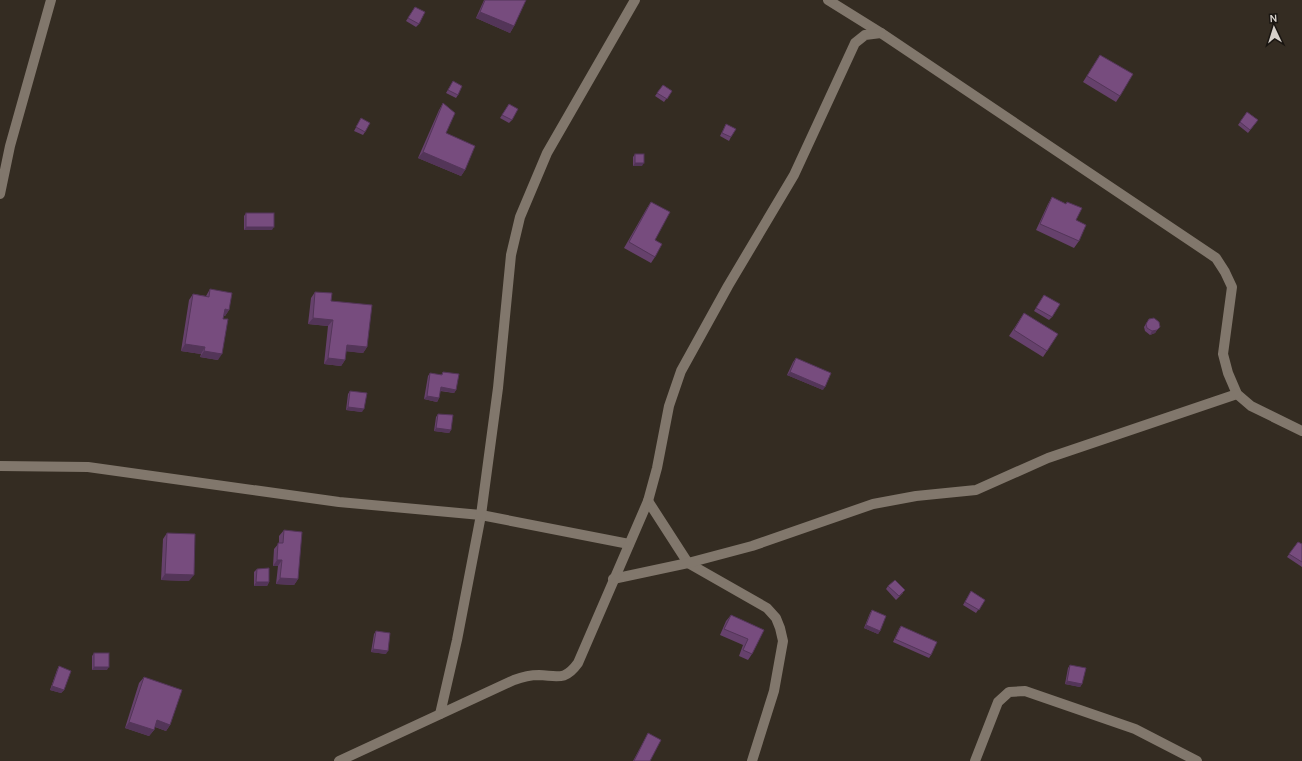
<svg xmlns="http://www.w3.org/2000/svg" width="1302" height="761" font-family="Karla,sans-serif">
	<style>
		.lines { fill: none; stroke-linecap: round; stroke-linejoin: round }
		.street { stroke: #81776c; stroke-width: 10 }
		.secondary { stroke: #81776c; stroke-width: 10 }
		.wall { fill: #66416c }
		.shaded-wall { fill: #533558 }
		.building { fill: #774c7e; stroke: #533558 }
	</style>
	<rect width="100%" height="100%" fill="#342c22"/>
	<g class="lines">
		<g class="street">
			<path d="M828 0 881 33 1216 258 1225 272 1232 287 1223 354 1228 373 1237 394 1251 406 1302 431"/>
			<path d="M0 466 88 467 339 502 481 515 629 544"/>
			<path d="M648 501 688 563 767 608 776 618 780 628 783 641 774 691 752 761"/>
			<path d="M613 579 688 563 752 546 873 504 916 496 976 490 1048 458 1237 394"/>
			<path d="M440 714 457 640 481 515 498 388 511 255 520 217 547 153 635 0"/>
			<path d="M339 761 514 680C522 677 530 675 539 675 558 676 565 681 578 663L648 501 657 468 669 406 681 371 728 286 794 175 855 43 865 35 881 33"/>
			<path d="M975 761 998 702 1009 692 1025 691 1135 729 1197 761"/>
		</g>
		<path class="secondary" d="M0 194 10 146 51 0"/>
	</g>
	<g class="wall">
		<path d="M484 0H526L514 26 510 33 476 18Z"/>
		<path d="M415 7 419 24 416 27 406 21Z"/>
		<path d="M1100 55 1120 96 1116 102 1083 82Z"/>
		<path d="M453 81 458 95 456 98 446 93Z"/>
		<path d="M663 85 672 91 664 102 655 96Z"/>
		<path d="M443 103 446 133 465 170 461 176 418 158 439 110Z"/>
		<path d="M509 104 512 120 509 123 500 118Z"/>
		<path d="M1247 112 1258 120 1248 133 1238 125Z"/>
		<path d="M361 118 365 132 363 135 354 131Z"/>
		<path d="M726 124 731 137 729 141 720 136Z"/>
		<path d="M635 154 642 166H633V157Z"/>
		<path d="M1052 197 1066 204 1067 202 1076 220 1079 241 1074 248 1036 230 1048 204Z"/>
		<path d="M651 202 655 257 651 263 624 248 647 208Z"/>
		<path d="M246 213 272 230H244V216Z"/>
		<path d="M210 289 229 310 225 316H223L218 360 200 357 201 354 181 351 189 300 193 294 206 296Z"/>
		<path d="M315 292 331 301 367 347 363 353 346 351 345 360 341 366 324 364 328 326 308 324 311 298Z"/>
		<path d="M1044 295 1052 317 1049 320 1034 311Z"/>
		<path d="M1024 313 1047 351 1043 357 1009 336Z"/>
		<path d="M1149 319 1157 330 1155 333 1150 335 1145 331 1144 327Z"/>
		<path d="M796 358 823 390 787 375 793 362Z"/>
		<path d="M443 372 456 390 454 393 440 391 439 398 437 402 424 399 428 376 430 373 441 375Z"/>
		<path d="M350 391 362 412 346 410 348 394Z"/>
		<path d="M438 414 451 430 449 433 434 431 436 417Z"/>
		<path d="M284 530 298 579 294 585 276 584 278 566H273L274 549 279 543V536Z"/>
		<path d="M167 533 189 581 161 580 163 539Z"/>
		<path d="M1298 542 1302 544V567L1287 557Z"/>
		<path d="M257 569 269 582 267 586H254V572Z"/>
		<path d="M888 586 903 593 896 600 886 589Z"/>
		<path d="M971 591 985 600 976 613 963 605Z"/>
		<path d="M872 610 880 631 878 634 864 628 870 613Z"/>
		<path d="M731 615 764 630 752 654 748 660 739 656 743 645 720 635 726 621Z"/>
		<path d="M901 626 931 655 929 658 893 642 899 629Z"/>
		<path d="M376 631 386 654 371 652 374 634Z"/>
		<path d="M94 653 107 670H92V656Z"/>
		<path d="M1070 665 1082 684 1080 687 1065 684 1068 668Z"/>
		<path d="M59 666 64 690 61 693 50 690 57 670Z"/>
		<path d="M144 677 170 725 166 731 155 727 154 730 149 736 125 728 139 683Z"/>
		<path d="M648 733 650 761H633L646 737Z"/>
	</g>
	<g class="shaded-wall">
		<path d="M480 12 514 26 510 33 476 18Z"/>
		<path d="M423 152 465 170 461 176 418 158Z"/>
		<path d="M635 163H644L642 166H633Z"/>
		<path d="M246 227H274L272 230H244Z"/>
		<path d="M225 309 229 310 225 316H220Z"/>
		<path d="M313 318 333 320 328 326 308 324Z"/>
		<path d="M1157 330 1155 333 1150 335 1152 331Z"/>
		<path d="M185 344 205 347 201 354 181 351Z"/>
		<path d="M347 345 367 347 363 353 343 351Z"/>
		<path d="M204 351 222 354 218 360 200 357Z"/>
		<path d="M328 358 345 360 341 366 324 364Z"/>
		<path d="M790 372 825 387 823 390 787 375Z"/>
		<path d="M441 387 456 390 454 393 438 390Z"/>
		<path d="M427 396 439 398 437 402 424 399Z"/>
		<path d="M348 407 364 409 362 412 346 410Z"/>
		<path d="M436 428 451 430 449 433 434 431Z"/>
		<path d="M277 560H282L278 566H273Z"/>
		<path d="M165 574 194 575 189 581 161 580Z"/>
		<path d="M280 578 298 579 294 585 276 584Z"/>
		<path d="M256 582H269L267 586H254Z"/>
		<path d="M866 625 880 631 878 634 864 628Z"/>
		<path d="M373 649 388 651 386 654 371 652Z"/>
		<path d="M94 667H109L107 670H92Z"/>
		<path d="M1067 681 1082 684 1080 687 1065 684Z"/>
		<path d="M52 686 64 690 61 693 50 690Z"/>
		<path d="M157 720 170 725 166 731 153 726Z"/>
		<path d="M129 722 154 730 149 736 125 728Z"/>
	</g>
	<g class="building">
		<path d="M485 0H526L514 26 480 12Z"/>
		<path d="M415 7 425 12 419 24 408 18Z"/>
		<path d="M1100 55 1133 74 1120 96 1087 76Z"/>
		<path d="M453 81 462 86 458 95 448 90Z"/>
		<path d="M663 85 672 91 667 99 657 93Z"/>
		<path d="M443 103 455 113 446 133 475 146 465 170 423 152Z"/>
		<path d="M509 104 518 109 512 120 502 115Z"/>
		<path d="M1247 112 1258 120 1250 130 1240 122Z"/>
		<path d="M361 118 370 123 365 132 356 127Z"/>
		<path d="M726 124 736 129 731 137 722 133Z"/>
		<rect x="635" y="154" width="9" height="9"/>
		<path d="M1052 197 1066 204 1067 202 1082 208 1076 220 1086 225 1079 241 1040 224Z"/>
		<path d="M651 202 670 212 655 240 662 244 655 257 629 242Z"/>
		<rect x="246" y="213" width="28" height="14"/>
		<path d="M210 289 232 293 229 310 225 309 223 319H228L222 354 204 351 205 347 185 344 193 294 209 297Z"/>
		<path d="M315 292 332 293 331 301 372 305 367 347 347 345 345 360 328 358 333 320 313 318Z"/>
		<path d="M1044 295 1060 304 1052 317 1036 308Z"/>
		<path d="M1024 313 1058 334 1047 351 1014 330Z"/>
		<path d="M1154 318 1159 322 1160 327 1157 330 1152 331 1147 328 1146 324 1149 319Z"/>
		<path d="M796 358 831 373 825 387 790 372Z"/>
		<path d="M443 372 459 374 456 390 441 387 439 398 427 396 430 373 442 375Z"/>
		<path d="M350 391 367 393 364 409 348 407Z"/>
		<path d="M438 414 453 415 451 430 436 428Z"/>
		<path d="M284 530 302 532 298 579 280 578 282 560H277L278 543H283Z"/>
		<path d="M167 533 195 534 194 575 165 574Z"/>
		<path d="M1298 542 1302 544V562L1289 554Z"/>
		<path d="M269 568V582H256L257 569Z"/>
		<path d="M895 580 905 590 899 596 888 586Z"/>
		<path d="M971 591 985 600 979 610 965 602Z"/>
		<path d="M872 610 886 616 880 631 866 625Z"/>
		<path d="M731 615 764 630 752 654 743 650 748 639 724 629Z"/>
		<path d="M901 626 937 642 931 655 895 639Z"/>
		<path d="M376 631 390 633 388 651 373 649Z"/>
		<rect x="94" y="653" width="15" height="14"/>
		<path d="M1070 665 1086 668 1082 684 1067 681Z"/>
		<path d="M59 666 71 671 64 690 52 686Z"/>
		<path d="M144 677 182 690 170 725 157 720 154 730 129 722Z"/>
		<path d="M648 733 661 740 650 761H634Z"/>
	</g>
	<g transform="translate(1274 28) rotate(356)" stroke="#191511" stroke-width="3" paint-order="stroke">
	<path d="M0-3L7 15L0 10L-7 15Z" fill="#d6d0ca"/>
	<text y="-6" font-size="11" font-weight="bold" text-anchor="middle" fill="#d6d0ca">N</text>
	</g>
</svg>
